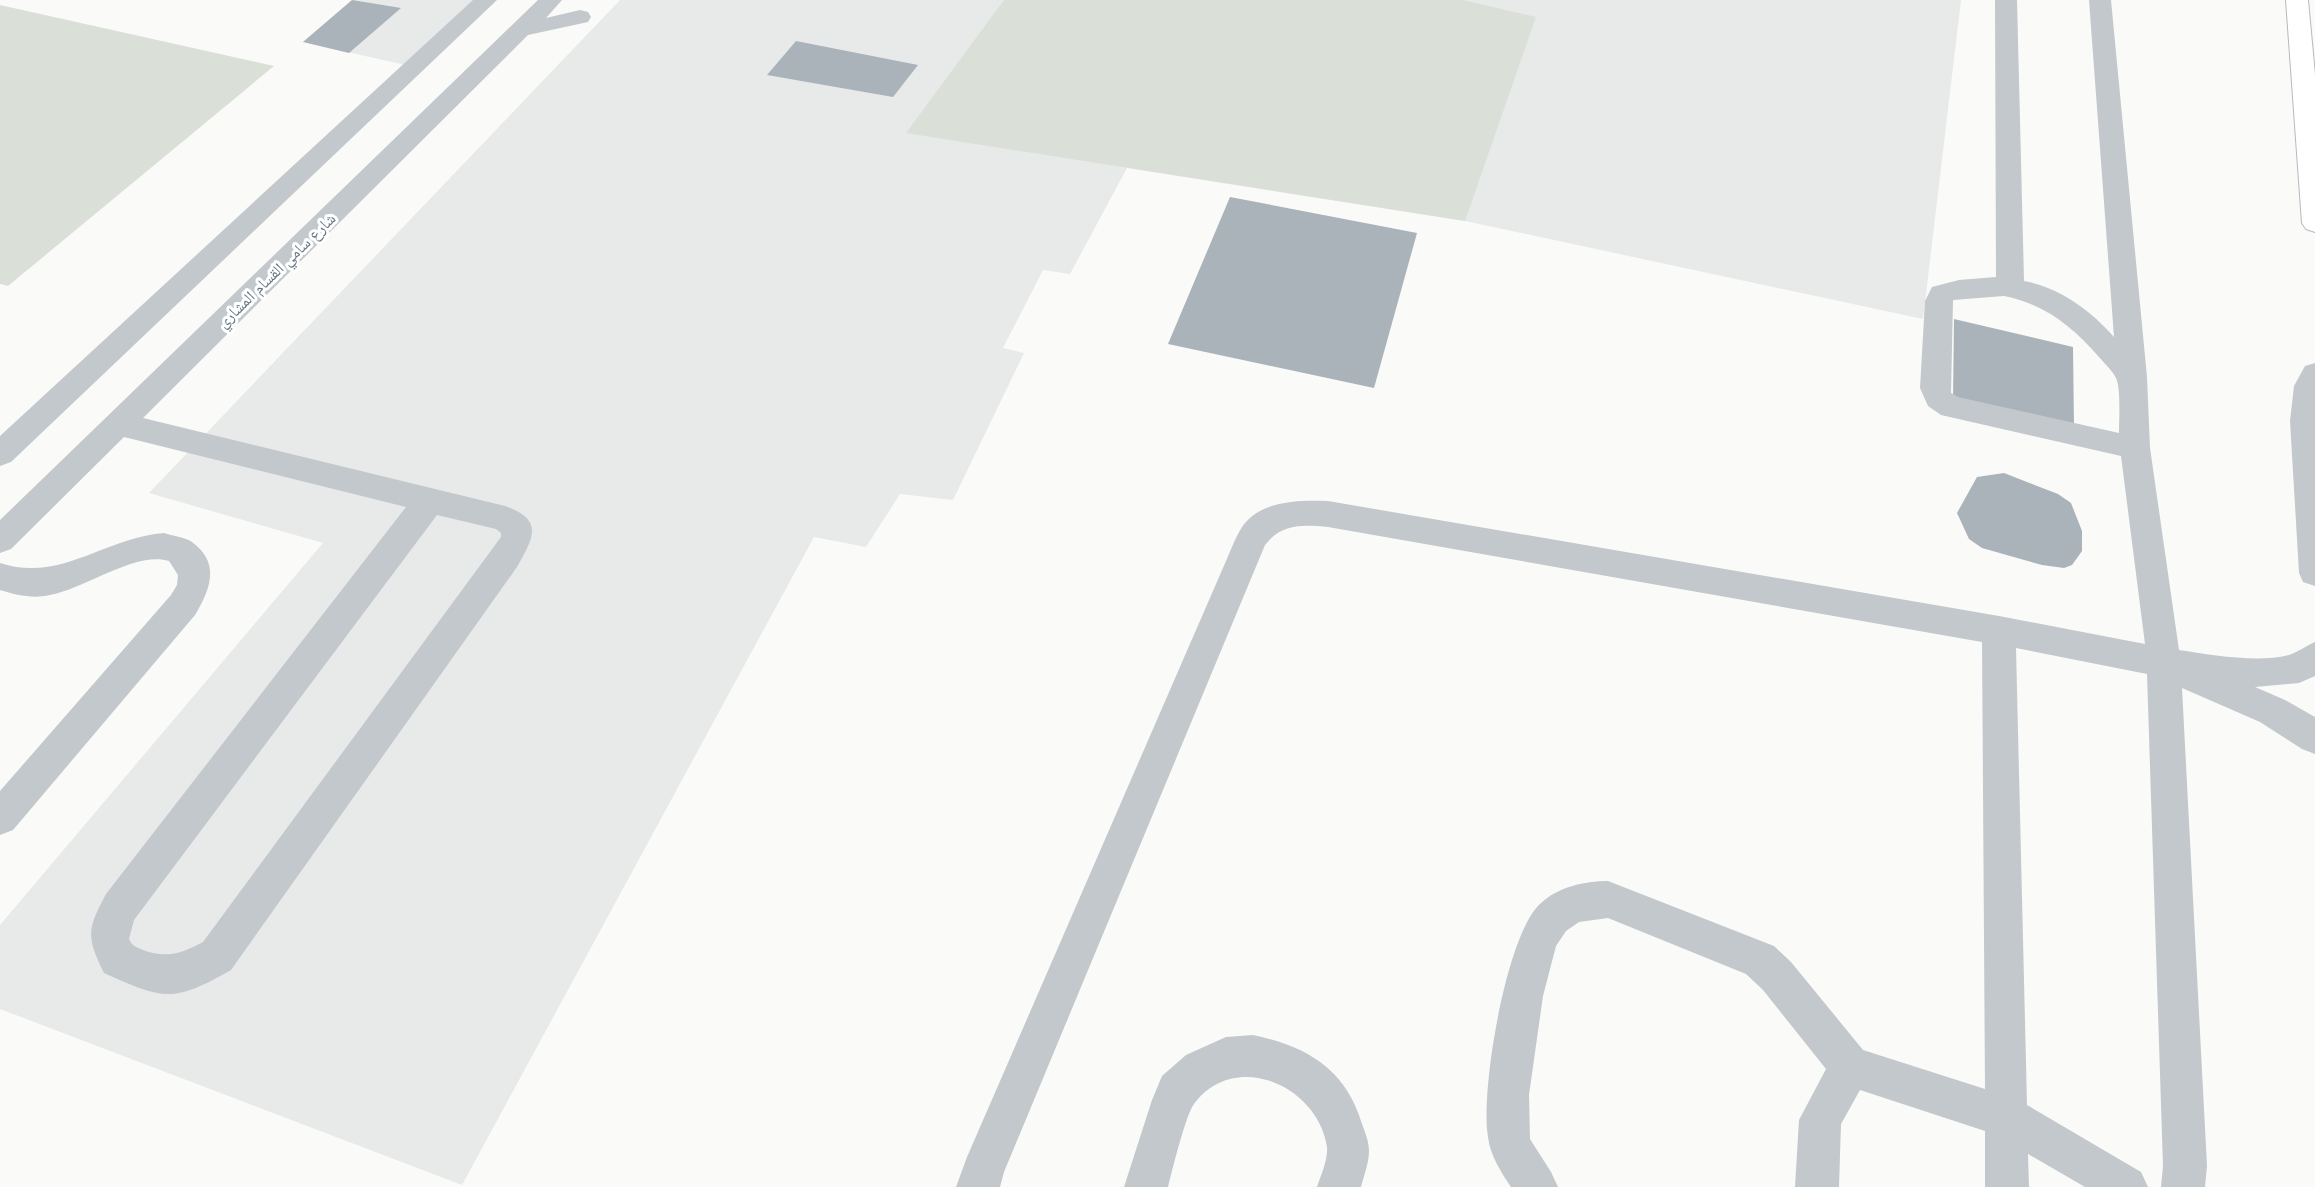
<svg xmlns="http://www.w3.org/2000/svg" width="2315" height="1187" font-family="Arial,'Noto Naskh Arabic',sans-serif">
	<style>
		.built { fill: #e8e9e9 }
		.green { fill: #dadfd7 }
		.building { fill: #aab3b9 }
		.lines { fill: none; stroke-linecap: round; stroke-linejoin: round }
		.major-casing { stroke: #b5babe; stroke-width: 2 }
		.minor { fill: #c3c8cc; fill-rule: evenodd }
		.major { fill: #fff; fill-rule: evenodd }
		.labels { text-anchor: middle; stroke-width: 6; stroke-linejoin: round; paint-order: stroke }
		.street-label { font-size: 16px; fill: #657683; stroke: #fff }
	</style>
	<rect width="100%" height="100%" fill="#fafaf8"/>
	<g class="built">
		<path d="M353 0H486L414 67 303 42Z"/>
		<path d="M620 0H1961L1923 319 1465 221 1127 168 1070 274 1043 270 1003 348 1024 353 953 500 900 494 866 547 814 537 462 1185 0 1009V925L323 543 149 493Z"/>
	</g>
	<g class="green">
		<path d="M1004 0H1463L1536 17 1465 221 906 133Z"/>
		<path d="M0 5 274 66 8 286 0 284Z"/>
	</g>
	<g class="building">
		<path d="M352 0 401 8 349 53 303 42Z"/>
		<path d="M796 41 918 65 893 97 767 75Z"/>
		<path d="M1230 197 1417 233 1374 388 1168 344Z"/>
		<path d="M1954 319 2073 347 2074 428 1953 400Z"/>
		<path d="M2004 473 2058 494 2071 503 2082 531V551L2072 565 2064 568 2042 565 1982 548 1969 539 1957 513 1977 477Z"/>
	</g>
	<g class="lines">
		<defs>
			<path id="major" d="M2286 0H2308L2315 75V232L2306 229 2302 223Z"/>
		</defs>
		<use href="#major" class="major-casing"/>
		<g class="minor">
			<path d="M473 0H497L11 462 0 466V436Z"/>
			<path d="M538 0H562L546 18 580 10 588 12 591 17 588 22 528 35 143 418 505 506C545 520 533 538 517 567L231 970C173 1003 164 1000 104 973 86 936 87 930 106 894L406 507 124 437 11 549 0 553V520ZM437 515 496 529 501 533V537L203 942C183 953 166 959 143 950 136 947 132 946 129 939L134 920Z"/>
			<path d="M1995 0H2017L2024 281C2060 288 2090 310 2114 337L2089 0H2111L2147 377 2150 448 2179 650C2211 655 2258 663 2289 655 2298 652 2306 646 2315 642V676L2299 683 2255 687 2285 700 2315 717V754L2302 749 2260 722 2182 688 2207 1166 2205 1187H2161L2163 1166 2147 674 2016 648 2027 1105 2141 1172 2148 1187H2085L2028 1154 2029 1187H1985V1131L1860 1090 1841 1124 1839 1187H1795L1799 1120 1826 1069 1763 990 1746 974 1608 918 1579 922 1566 931 1556 946 1543 996 1529 1095 1530 1139 1551 1172 1558 1187H1511C1501 1172 1490 1155 1488 1137 1480 1092 1506 935 1540 904 1557 887 1585 881 1608 881L1774 946 1791 962 1863 1050 1985 1089 1982 642 1328 527C1303 525 1282 523 1265 545L1004 1172 1000 1187H956L967 1157 1226 561C1231 550 1235 538 1242 527 1261 500 1299 500 1328 501L1999 616 2145 644 2121 456 1941 415 1928 406 1920 388 1925 301 1932 287 1959 280 1996 277ZM2004 296C2044 304 2072 326 2099 357 2104 363 2112 370 2116 378 2121 388 2119 420 2119 433L1958 397 1951 393 1953 300Z"/>
			<path d="M2315 363V586L2303 582 2299 573 2290 421 2294 386 2305 366Z"/>
			<path d="M164 533C172 536 185 537 192 542 221 563 210 590 195 615L13 830 0 835V791L171 595 177 585 178 575 169 561C135 551 85 589 50 595 33 599 16 595 0 590V563C61 583 103 538 164 533Z"/>
			<path d="M1253 1035C1306 1046 1346 1069 1362 1124 1365 1132 1369 1142 1369 1151 1369 1163 1364 1175 1361 1187H1317C1321 1175 1328 1160 1327 1147 1318 1085 1234 1049 1194 1104 1186 1114 1172 1171 1168 1187H1124L1152 1100 1162 1076 1186 1055 1226 1037Z"/>
		</g>
		<use href="#major" class="major"/>
	</g>
	<g class="labels">
		<g class="street-label">
			<text transform="translate(276 270) rotate(-44)" y="6">شارع سامي القسام المشاري</text>
		</g>
	</g>
</svg>
